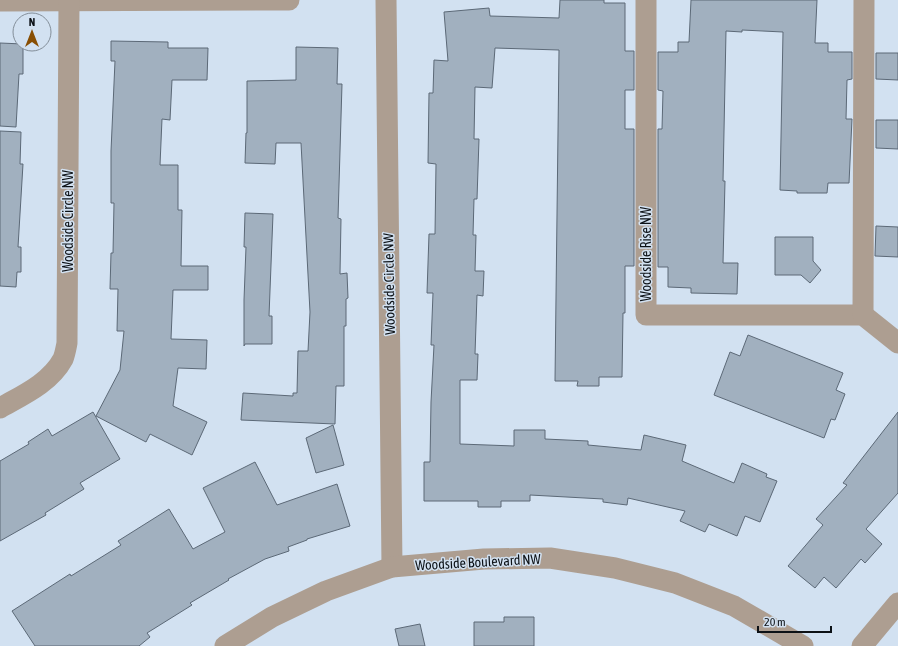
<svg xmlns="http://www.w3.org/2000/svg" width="898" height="646" font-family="'Asap Condensed',sans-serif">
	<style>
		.building { fill: #a1b0bf; stroke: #5c6977 }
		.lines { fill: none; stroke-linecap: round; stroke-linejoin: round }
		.street { stroke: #ad9e91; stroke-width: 21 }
		.labels { text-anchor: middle; stroke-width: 3; stroke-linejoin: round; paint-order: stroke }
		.street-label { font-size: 14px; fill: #0c1116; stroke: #d2e1f1 }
	</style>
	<rect width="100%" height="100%" fill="#d2e1f1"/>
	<g class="building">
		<path d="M560 0H604V3H625V51H634V90H625V129H634V266H625V313H623L622 377H599V386H577L578 381H555L559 50 495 48 492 88 475 87 474 139H479L477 199H474L473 235H476L475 271H484L483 296 477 295 475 354H478L477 380H460V444L514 446V430H545V439L588 441V445L641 450 644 435 686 445 682 461 734 483 742 463 767 474 766 477 777 481 760 522 745 516 737 536 709 524 705 532 680 521 685 511 628 498 627 505 603 502V499L530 495V501H501V507H478V501H424V462H430L431 402 434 345H431L433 293H427L429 234H435L436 164 428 163 429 93H433L434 60 448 61 444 12 489 8 490 16 559 18Z"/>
		<path d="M691 0H817L815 43H828V52H852V79L847 80 846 119H852L849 183H828L827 193H797V191L780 190 783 32 742 30V32L726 31 723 181H725L723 263H738L737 294 691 293V288L668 287V267H658V129H662L663 91 658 90V52H678V42H689Z"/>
		<path d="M111 41 168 42V48H208L207 80H172L170 120 162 119 160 165H178V210H182L181 266H208V290H173L171 339 207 340 206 369 178 368 173 406 207 422 192 455 150 434 146 442 96 416 120 370 124 331H117L118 289H110L111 253H113L114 203H111V151L115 61H111Z"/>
		<path d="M0 43 23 44V74H19L16 127 0 126Z"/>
		<path d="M296 47 338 48 337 84H342L338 218 341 219 340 274 347 273 348 298 346 299V326H344V386H336L335 424 241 420 243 393 293 396V393H297L298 351H308L310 312 301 143H276L275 164 245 163 246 133H247V81L296 80Z"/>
		<path d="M876 53H898V80L876 79Z"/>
		<path d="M876 120H898V149L876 148Z"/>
		<path d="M0 131 21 132 20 164H23L18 247H21V272H17L16 287 0 286Z"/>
		<path d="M245 213 273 214 269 316H272V344H245L244 346V300L246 247H244Z"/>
		<path d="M876 226 898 227V257L875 256Z"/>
		<path d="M775 237H813V261L821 270 810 283 801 275H775Z"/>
		<path d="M748 335 843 373 836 390 845 394 835 420 831 419 824 438 714 395 730 352 740 356Z"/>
		<path d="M93 412 120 459 80 483 84 489 45 513 46 515 0 541V461L29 444 28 442 48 429 52 436Z"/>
		<path d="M898 412V493L866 529 882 544 865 563 861 559 836 588 824 577 815 588 788 566 823 525 816 519 847 485 843 483Z"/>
		<path d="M333 425 344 465 316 473 306 438Z"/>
		<path d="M255 462 277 505 337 484 350 526 307 539V540L288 547 289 551 265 559 228 579 229 580 190 603 192 605 147 633 150 637 139 646H35L12 611 70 574 71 576 121 545 118 541 169 509 193 549 225 532 203 488Z"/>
		<path d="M504 617H534V646H474V622H504Z"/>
		<path d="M420 624 425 646H399L395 629Z"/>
	</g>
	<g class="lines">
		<g class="street">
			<path d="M386 0 392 567"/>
			<path d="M646 0V315H863L898 343"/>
			<path d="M0 1 289 0"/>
			<path d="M863 315 864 0"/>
			<path d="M0 408C23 395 50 383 63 359 65 354 66 348 67 343L69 1"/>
			<path d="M225 646 272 617 326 591 392 567 484 559 550 558 615 568 675 583 734 606 803 646"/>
			<path d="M862 646 898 603"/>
		</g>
	</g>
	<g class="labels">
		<g class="street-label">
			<text transform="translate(68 221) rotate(-90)" y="5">Woodside Circle NW</text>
			<text transform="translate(646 254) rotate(-90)" y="5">Woodside Rise NW</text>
			<text transform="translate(389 284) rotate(-91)" y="5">Woodside Circle NW</text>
			<text transform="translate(478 562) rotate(-3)" y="5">Woodside Boulevard NW</text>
		</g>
	</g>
	<g transform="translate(32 32)"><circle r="19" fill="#d2e1f1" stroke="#838e99"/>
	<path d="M0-3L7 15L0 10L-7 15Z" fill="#884e03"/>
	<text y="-6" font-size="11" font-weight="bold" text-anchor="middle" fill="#0c1116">N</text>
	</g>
	<path d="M758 626v6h73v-6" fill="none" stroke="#0c1116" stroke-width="2"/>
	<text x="764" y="626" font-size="12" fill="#0c1116" stroke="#d2e1f1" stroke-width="3" paint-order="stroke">20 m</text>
</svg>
